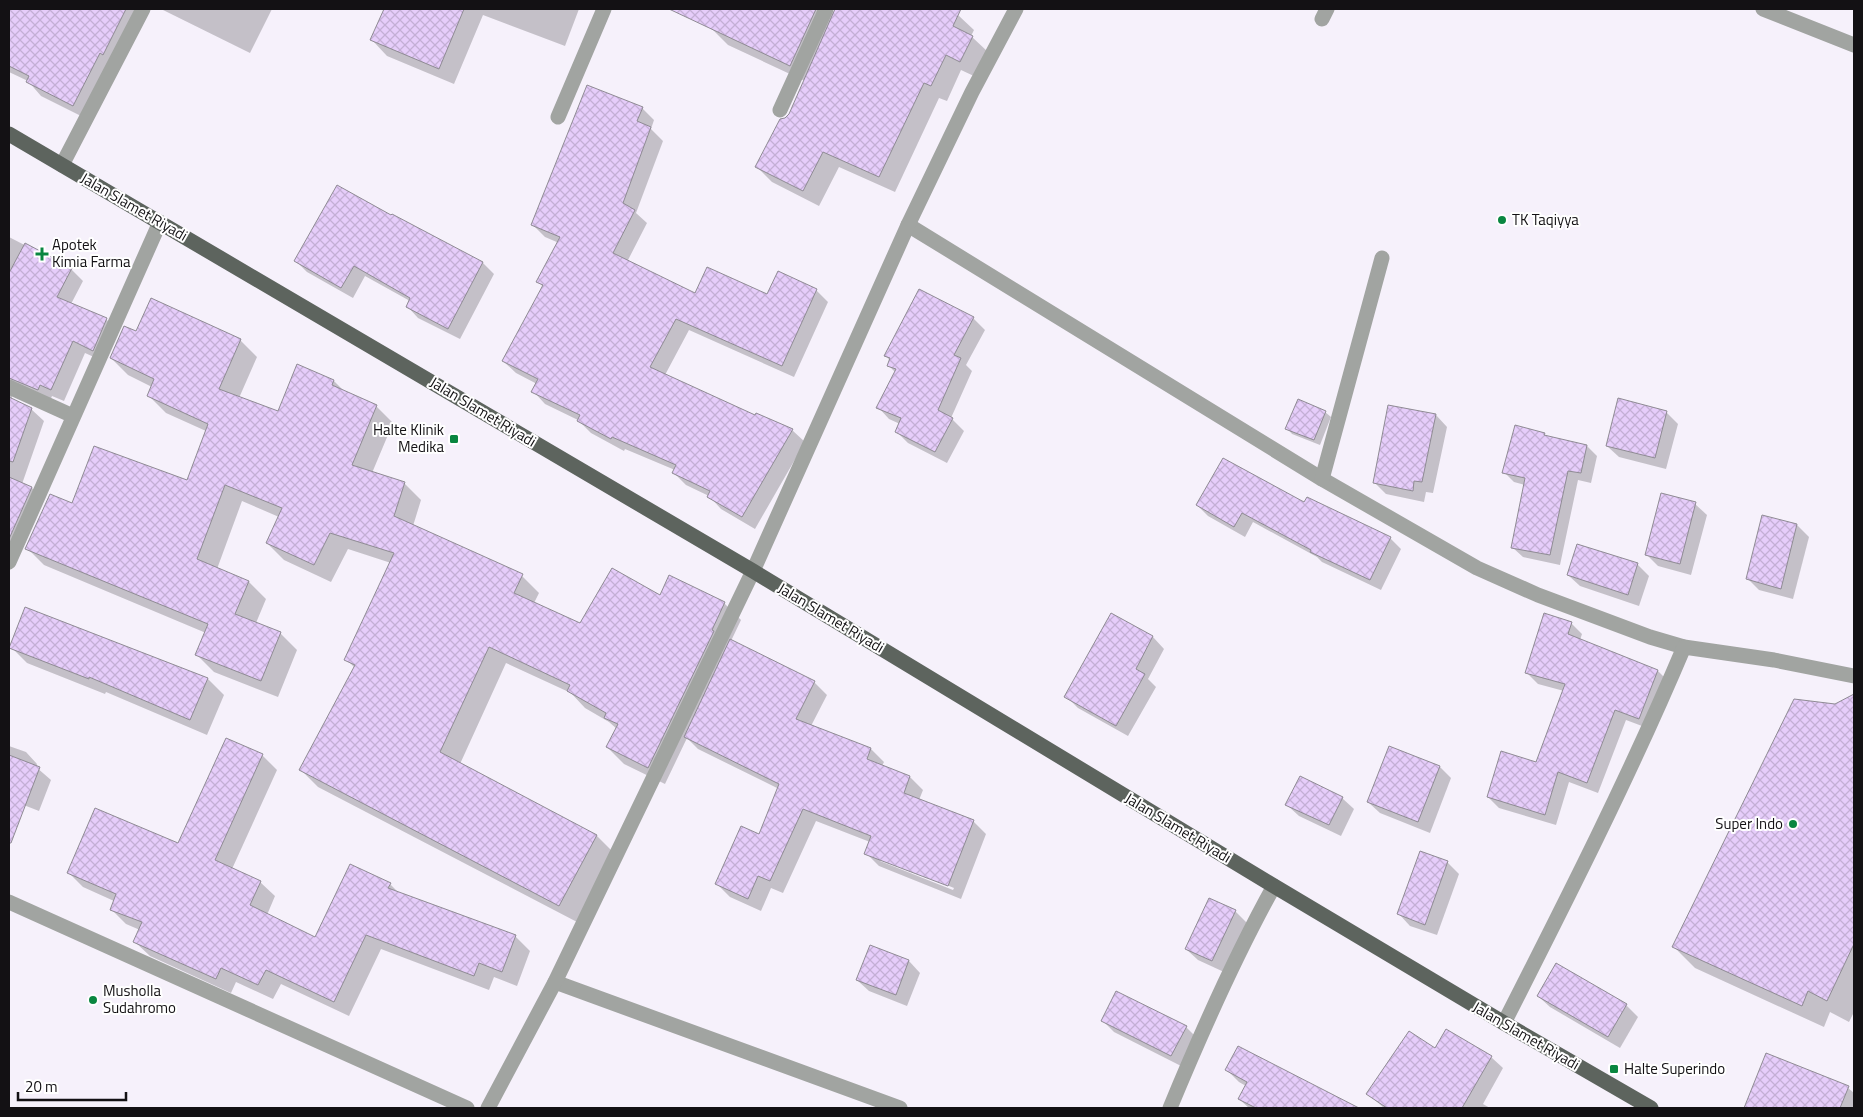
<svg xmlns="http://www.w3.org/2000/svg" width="1863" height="1117" font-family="'Titillium Web',sans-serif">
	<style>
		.shadow { fill: #0003; fill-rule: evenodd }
		.building { fill: url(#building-cross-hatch); stroke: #8f8b94 }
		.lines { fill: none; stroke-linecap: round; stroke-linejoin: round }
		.street { stroke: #a1a4a1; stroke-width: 15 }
		.primary { stroke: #5d645e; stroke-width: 15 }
		.poi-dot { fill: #098640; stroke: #fff; stroke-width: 2 }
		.labels { text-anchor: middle; stroke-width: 4; stroke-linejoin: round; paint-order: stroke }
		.street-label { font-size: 15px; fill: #131114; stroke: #fff }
		.poi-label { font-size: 15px; fill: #131114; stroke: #fff; text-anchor: start }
	</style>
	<defs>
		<pattern id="building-cross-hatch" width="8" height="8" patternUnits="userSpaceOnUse" patternTransform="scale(1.25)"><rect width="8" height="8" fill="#e6cdfa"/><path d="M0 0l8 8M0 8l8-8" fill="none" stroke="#c4afd5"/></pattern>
	</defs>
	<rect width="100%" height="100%" fill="#f6f1fb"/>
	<g class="shadow">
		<path d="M9 9H146L87 119 41 96 28 81 9 72Z"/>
		<path d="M161 9H272L250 53Z"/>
		<path d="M385 9H579L565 46 483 15 454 84 387 56 372 40Z"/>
		<path d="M720 9H831L836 14V9H946L958 15 974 30 971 36 988 52 976 77 961 70 947 101 939 98 895 192 839 167 819 206 772 182 756 166 790 115 805 81 728 45 711 28Z"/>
		<path d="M642 108 654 120 651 129 663 141 636 213 647 223 627 262 696 295 768 296 816 290 828 302 794 377 689 330 665 375 755 417 792 430 805 442 755 529 721 509 709 496 686 485 674 473 675 470 625 449 624 451 591 433 578 420 545 404 533 391 537 384 516 373 503 361 543 287 538 281 559 243 545 237 533 225Z"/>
		<path d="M392 216 483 263 494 274 460 339 418 318 407 306 410 301 365 276 353 298 307 272 296 261Z"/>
		<path d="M9 237 71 269 83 281 71 304 106 319 118 331 105 362 85 353 64 401 52 396 50 401 12 396V400L31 409 44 421 22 484 32 488 44 500 9 548Z"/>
		<path d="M920 291 973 318 985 330 966 365 972 371 951 418 964 431 947 463 908 443 896 431 900 424 889 419 878 407 896 373 888 365 890 361 886 356Z"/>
		<path d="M137 332 240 340 257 357 239 398 278 412 334 381 345 392 376 406 393 423 372 473 404 483 421 500 413 526 522 576 539 593 534 603 581 625 660 596 724 603 741 620 731 641 814 682 827 695 811 726 871 749 884 762 882 766 910 777 923 790 919 800 973 821 986 834 961 899 879 866 866 853 870 842 816 821 783 893 771 888 761 911 730 897 717 884 760 836 779 789 698 749 687 738 665 784 624 764 607 747 617 729 609 722 585 708 571 693 506 663 460 764 597 836 614 853 577 922 318 787 301 770 355 668 346 659 391 563 348 549 331 582 284 560 267 543 279 517 242 501 217 569 249 582 266 599 256 623 280 633 297 650 278 697 214 672 197 655 206 633 44 565 27 548 73 505 187 482 206 431 166 413 149 396 152 387 128 375 111 358ZM880 858 954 888 953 890 880 861Z"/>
		<path d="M1325 412 1331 417 1320 445 1292 434 1287 428Z"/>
		<path d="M1666 412 1678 424 1666 469 1619 457 1607 446Z"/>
		<path d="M1436 415 1447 427 1433 493 1426 492 1424 502 1386 494 1375 483Z"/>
		<path d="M1544 434 1548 437 1587 446 1597 456 1591 483 1578 480 1560 565 1523 557 1512 547 1525 485 1514 482 1504 472Z"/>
		<path d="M1305 504 1390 538 1401 549 1381 590 1322 562 1317 557 1253 522 1245 537 1208 516 1197 505Z"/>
		<path d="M1695 504 1707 515 1691 575 1658 566 1646 554Z"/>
		<path d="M1763 516 1797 525 1809 537 1793 599 1759 590 1747 578Z"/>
		<path d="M1637 564 1649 576 1639 606 1580 586 1568 575Z"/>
		<path d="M1111 615 1153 637 1164 649 1148 679 1156 687 1128 736 1078 708 1066 696Z"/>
		<path d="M1571 623 1582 634 1580 640 1658 671 1669 682 1650 729 1626 720 1598 793 1569 782 1556 825 1499 808 1488 797 1536 763 1564 691 1538 684 1527 673Z"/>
		<path d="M11 647 208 679 224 695 207 735 106 692 105 694 27 663Z"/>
		<path d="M1854 695V1012L1849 1022 1830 1012 1824 1027 1695 968 1673 946 1835 705Z"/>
		<path d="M9 746 26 752 37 764 36 767 51 780 39 811 16 802 9 828Z"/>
		<path d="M262 755 277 770 232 869 260 882 275 896 267 915 316 938 390 884 399 893 515 936 530 951 517 986 494 977 489 990 381 949 349 1016 281 984 273 999 236 982 231 993 150 956 135 942 140 930 126 924 111 909 114 901 83 887 68 872 178 845Z"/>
		<path d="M1440 767 1451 778 1430 833 1380 813 1368 802Z"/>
		<path d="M1342 798 1354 809 1341 836 1299 816 1287 805Z"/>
		<path d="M1447 862 1459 874 1437 935 1410 926 1399 914Z"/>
		<path d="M1235 911 1247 923 1224 972 1198 960 1186 949Z"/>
		<path d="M870 946 909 961 920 973 907 1006 869 991 857 980Z"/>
		<path d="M1538 996 1626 1005 1638 1017 1620 1048 1550 1007Z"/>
		<path d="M1103 1021 1186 1027 1198 1039 1183 1067 1114 1032Z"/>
		<path d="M1436 1050 1491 1057 1503 1068 1483 1104 1490 1108H1384L1368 1094Z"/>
		<path d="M1767 1055 1848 1088 1854 1093V1108H1745Z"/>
		<path d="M1227 1070 1340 1100 1349 1108H1249L1239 1099 1246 1086 1239 1082Z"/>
	</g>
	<g class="building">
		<path d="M9 9H126L103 55 100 53 73 106 26 82 29 76 9 66Z"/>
		<path d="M384 9H464L439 69 370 40Z"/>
		<path d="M669 9H816L790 66Z"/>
		<path d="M835 9H961L953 26 973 36 960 62 946 55 931 86 924 83 879 177 823 152 803 191 755 167 780 119 785 118 789 114Z"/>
		<path d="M587 85 643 107 637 121 651 127 623 203 635 210 613 253 695 293 707 267 767 294 778 271 817 289 782 366 676 319 650 367 755 415 756 413 793 429 742 517 707 497 710 491 672 473 676 465 612 437 611 439 577 421 580 415 531 392 538 379 502 361 543 285 536 282 560 237 531 225Z"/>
		<path d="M337 185 391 215 392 214 483 262 448 329 406 307 410 298 354 266 341 288 294 261Z"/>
		<path d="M25 243 72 268 57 297 107 318 93 351 73 341 51 390 40 385 38 390 9 378V273Z"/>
		<path d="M919 289 974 317 954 355 961 358 938 410 953 418 935 452 895 432 901 418 876 408 896 369 887 366 890 358 884 356Z"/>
		<path d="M151 298 241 339 219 389 278 411 297 364 334 380 332 385 377 405 352 465 405 482 394 516 523 574 514 593 580 623 612 568 660 595 669 575 725 602 712 630 714 631 648 768 606 747 618 724 604 718 606 713 567 691 570 685 489 647 440 752 597 835 559 906 299 770 355 665 344 660 394 553 330 533 314 565 266 543 282 508 225 485 197 559 249 581 235 614 281 632 261 681 195 655 208 624 25 549 50 494 72 503 94 446 187 480 208 424 147 396 154 379 110 358 124 326 136 331Z"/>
		<path d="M9 397 32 408 13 462 9 461Z"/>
		<path d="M1618 398 1667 411 1655 458 1606 446Z"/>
		<path d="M1298 399 1326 411 1314 440 1285 429Z"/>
		<path d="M1388 405 1436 414 1422 482 1414 481 1413 491 1373 483Z"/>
		<path d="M1515 425 1545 433 1544 435 1587 445 1581 473 1568 471 1550 555 1511 548 1525 478 1502 473Z"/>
		<path d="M1223 458 1304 502 1307 497 1391 537 1370 580 1310 552 1311 550 1242 513 1234 527 1196 505Z"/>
		<path d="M9 477 32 487 9 539Z"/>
		<path d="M1661 493 1696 502 1680 564 1645 555Z"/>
		<path d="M1762 515 1797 524 1781 589 1746 579Z"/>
		<path d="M1577 544 1638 563 1628 595 1567 575Z"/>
		<path d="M25 607 208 678 190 720 89 677V679L9 648Z"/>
		<path d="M1111 613 1153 636 1136 669 1145 674 1116 726 1064 697Z"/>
		<path d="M1544 613 1572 622 1568 634 1658 670 1639 719 1615 710 1587 783 1558 772 1545 815 1487 797 1501 751 1536 762 1565 684 1525 673Z"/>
		<path d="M730 639 815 681 796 719 871 748 867 759 910 776 904 793 974 820 948 886 864 854 871 836 803 809 770 881 758 876 748 899 715 884 741 826 759 834 779 784 684 737Z"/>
		<path d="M1854 694V944L1827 1001 1808 991 1802 1006 1672 947 1794 699 1835 704Z"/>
		<path d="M226 738 263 754 215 860 261 881 250 905 315 937 350 864 391 883 388 888 516 935 502 972 479 963 474 976 366 935 334 1002 266 970 258 985 221 968 216 979 133 942 142 922 110 910 116 894 67 873 95 808 178 843Z"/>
		<path d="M1389 746 1440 766 1418 822 1367 802Z"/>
		<path d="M9 755 40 767 11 843H9Z"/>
		<path d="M1300 776 1343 797 1329 825 1285 805Z"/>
		<path d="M1420 851 1448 861 1425 925 1397 914Z"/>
		<path d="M1209 898 1236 910 1212 961 1185 949Z"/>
		<path d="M870 945 909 960 896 995 856 980Z"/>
		<path d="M1556 963 1627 1004 1608 1037 1537 996Z"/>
		<path d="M1116 991 1187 1026 1171 1056 1101 1021Z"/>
		<path d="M1446 1029 1492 1056 1462 1108H1387L1366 1094 1409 1031 1435 1048Z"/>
		<path d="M1238 1046 1359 1108H1256L1238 1099 1247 1082 1225 1070Z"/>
		<path d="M1766 1053 1849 1086 1840 1108H1744Z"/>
	</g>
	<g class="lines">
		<g class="street">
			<path d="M1763 9 1854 45"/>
			<path d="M1322 19 1327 9"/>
			<path d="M780 110 826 9"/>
			<path d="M558 117 604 9"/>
			<path d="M62 165 143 9"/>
			<path d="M908 225 1322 479 1477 568 1538 595 1650 637 1684 647 1774 660 1854 676"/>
			<path d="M9 387 73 416"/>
			<path d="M1322 479 1382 258"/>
			<path d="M9 562 160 222"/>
			<path d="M9 902 467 1108"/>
			<path d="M555 982 900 1108"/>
			<path d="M1504 1023C1567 899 1630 775 1684 647"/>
			<path d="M488 1108 555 982 753 571 908 225 972 92 1016 9"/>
			<path d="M1170 1108C1201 1033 1234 958 1274 886"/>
		</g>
		<path class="primary" d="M9 134 753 571 1274 886 1504 1023 1651 1108"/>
	</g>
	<g class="poi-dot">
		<circle cx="1502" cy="220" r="5"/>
		<path d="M39.5 246.5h5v5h5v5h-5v5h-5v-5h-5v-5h5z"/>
		<rect x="449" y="434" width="10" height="10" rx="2.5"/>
		<circle cx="1793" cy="824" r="5"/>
		<circle cx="93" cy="1000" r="5"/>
		<rect x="1609" y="1064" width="10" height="10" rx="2.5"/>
	</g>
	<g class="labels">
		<g class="street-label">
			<text transform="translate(134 207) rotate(30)" y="5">Jalan Slamet Riyadi</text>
			<text transform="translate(483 412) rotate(31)" y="5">Jalan Slamet Riyadi</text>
			<text transform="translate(831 618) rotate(31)" y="5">Jalan Slamet Riyadi</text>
			<text transform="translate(1178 828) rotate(31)" y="5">Jalan Slamet Riyadi</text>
			<text transform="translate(1526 1036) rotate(30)" y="5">Jalan Slamet Riyadi</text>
		</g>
		<g class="poi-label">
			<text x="1512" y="225">TK Taqiyya</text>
			<text x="52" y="250">Apotek<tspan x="52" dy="17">Kimia Farma</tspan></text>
			<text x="444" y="435" text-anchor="end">Halte Klinik<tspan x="444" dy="17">Medika</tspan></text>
			<text x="1783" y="829" text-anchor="end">Super Indo</text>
			<text x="103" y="996">Musholla<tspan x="103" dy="17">Sudahromo</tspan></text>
			<text x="1624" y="1074">Halte Superindo</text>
		</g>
	</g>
	<rect width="1863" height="1117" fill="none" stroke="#131114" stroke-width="20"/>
	<path d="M18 1092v8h108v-8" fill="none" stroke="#131114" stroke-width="2.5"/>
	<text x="25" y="1092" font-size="15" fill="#131114" stroke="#ffffff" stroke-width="4" paint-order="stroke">20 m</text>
</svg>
